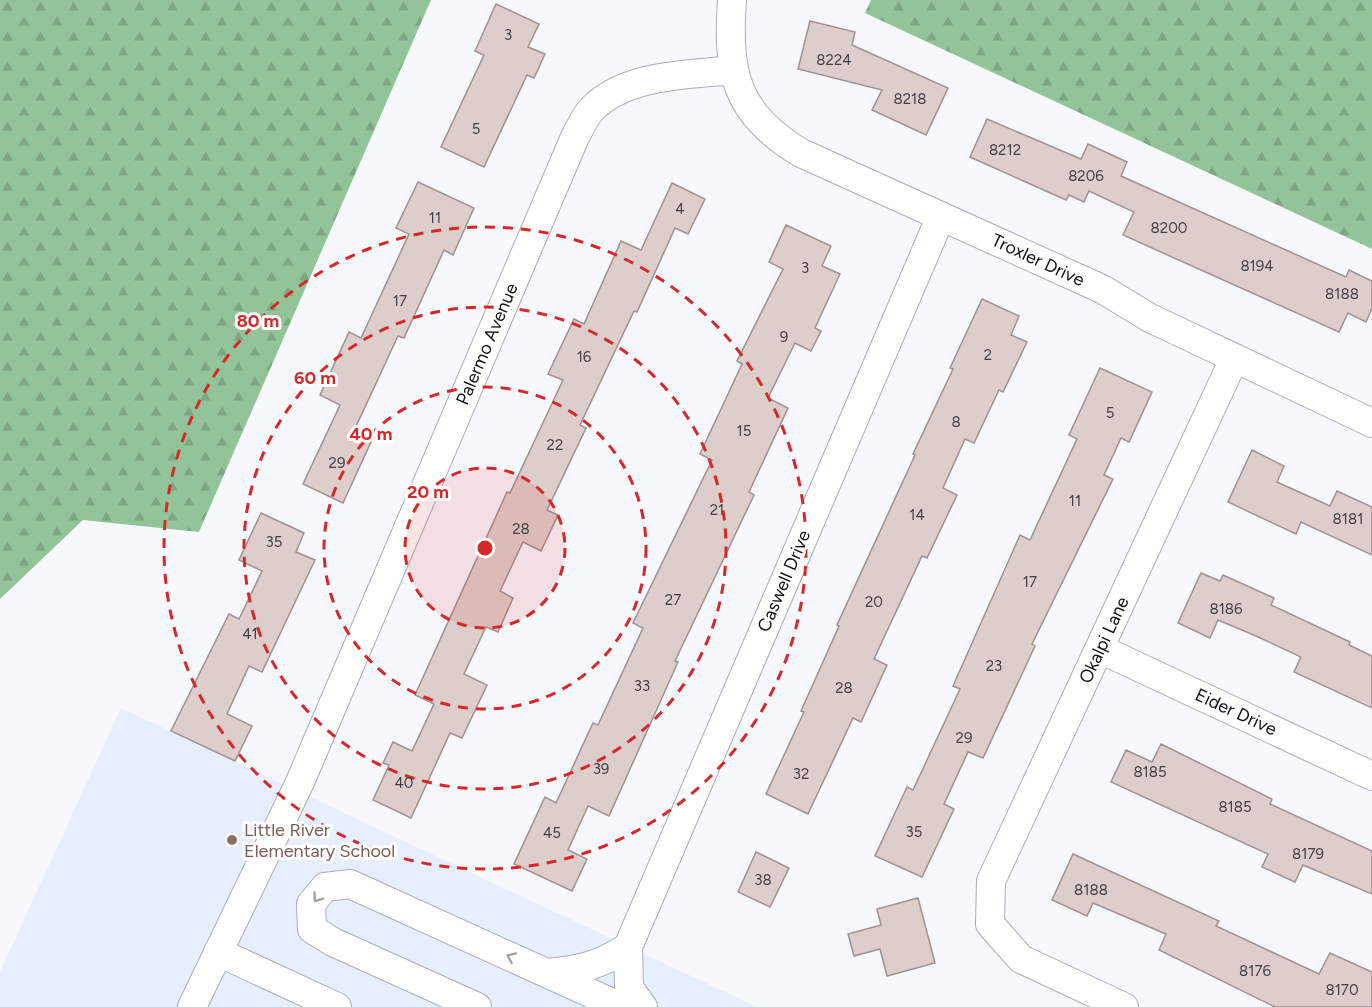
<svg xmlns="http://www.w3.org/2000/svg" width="1372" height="1007" font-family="Figtree,sans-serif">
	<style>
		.built { fill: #e7eefd }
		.forest { fill: url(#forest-firs) }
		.building { fill: #ddcecc; stroke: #9f9290; stroke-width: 1.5 }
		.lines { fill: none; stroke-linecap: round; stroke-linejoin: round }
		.minor-casing { stroke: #a8adb7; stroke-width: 30 }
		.minor { stroke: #fff; stroke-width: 28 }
		.oneway { stroke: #a0a0a2 }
		.ring { fill: none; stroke: #d62828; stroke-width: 3; stroke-dasharray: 10 8 }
		.education-dot { fill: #8d6e63; stroke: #fff; stroke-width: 2 }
		.labels { text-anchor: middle; stroke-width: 6; stroke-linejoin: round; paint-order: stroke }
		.number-label { font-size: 15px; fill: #444144 }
		.street-label { font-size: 18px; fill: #111216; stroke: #fff }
		.education-label { font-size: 18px; fill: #785e54; stroke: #fff; text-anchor: start }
		.centre { fill: #d62828; stroke: #fff; stroke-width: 3 }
		.ring-label { font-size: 18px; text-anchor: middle; font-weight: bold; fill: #d62828; stroke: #fff; stroke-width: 6; stroke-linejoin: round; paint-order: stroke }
	</style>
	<defs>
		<pattern id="forest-firs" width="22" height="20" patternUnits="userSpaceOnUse" patternTransform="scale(1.5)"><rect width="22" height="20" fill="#93c398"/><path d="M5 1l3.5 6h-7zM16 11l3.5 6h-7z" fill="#7ea682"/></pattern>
	</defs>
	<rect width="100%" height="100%" fill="#f6f8fd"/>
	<path class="built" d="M121 708 757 1007H0V972Z"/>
	<g class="forest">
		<path d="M0 0H431L199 532 83 520 0 599Z"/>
		<path d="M871 0H1372V249L865 13Z"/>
	</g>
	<g class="building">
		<path d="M496 4 539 24 528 47 545 54 534 78 527 75 484 167 441 147 484 55 475 51Z"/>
		<path d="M810 21 855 32 852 45 948 88 926 135 872 110 882 90 798 69Z"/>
		<path d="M987 119 1081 159 1088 144 1127 162 1121 176 1346 277 1349 270 1372 281V308L1366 322 1348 313 1339 332 1123 235 1134 212 1089 191 1084 202 1069 195 1066 200 970 157Z"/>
		<path d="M418 182 474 208 453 255 444 250 404 338 398 336 353 433 371 442 343 503 303 484 340 405 320 395 349 332 361 338 409 234 396 228Z"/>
		<path d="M672 183 705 199 688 234 675 228 637 312 634 311 580 425 586 428 547 510 558 515 541 551 523 542 500 591 513 598 498 632 486 627 464 674 487 685 462 738 450 733 411 818 373 800 389 765 383 763 393 742 412 751 434 704 415 695 507 492 510 493 563 380 548 374 574 319 584 324 621 241 641 250Z"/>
		<path d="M786 225 831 246 822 266 840 274 815 328 821 331 811 351 795 343 768 398 788 408 749 492 754 495 675 661 678 662 609 816 588 806 568 850 587 859 572 891 514 864 545 797 556 803 593 723 598 725 643 628 633 623 712 460 700 454 742 364 737 361 783 269 769 262Z"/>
		<path d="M982 299 1019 316 1011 335 1027 342 1003 392 999 390 974 443 965 439 943 488 957 495 927 558 922 556 874 659 887 665 861 722 853 718 808 814 766 794 804 712 801 711 839 626 837 625 915 455 913 454 953 369 950 368Z"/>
		<path d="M1100 368 1152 392 1129 442 1121 438 1104 475 1113 479 1032 644 1035 646 983 758 968 752 944 804 954 809 922 877 875 856 907 787 913 790 960 689 953 686 1020 535 1030 540 1077 439 1069 435Z"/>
		<path d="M1252 450 1284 466 1277 482 1330 506 1337 491 1372 507V555L1301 522 1296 534 1228 502Z"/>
		<path d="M261 513 304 533 296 552 315 560 262 672 249 666 227 714 252 726 235 761 171 731 229 614 239 619 262 571 239 560Z"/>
		<path d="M1201 573 1220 581 1223 575 1274 598 1271 605 1350 642 1349 645 1372 656V708L1294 672 1301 657 1256 636 1218 620 1210 638 1178 623Z"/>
		<path d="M1161 744 1272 799 1270 804 1372 851V894L1303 865 1295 882 1262 867 1268 854 1111 782 1126 750 1152 762Z"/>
		<path d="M756 852 789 868 770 907 738 892Z"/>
		<path d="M1073 854 1219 921 1216 926 1319 974 1330 953 1372 972V1007H1275L1159 950 1166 934 1093 903 1087 916 1052 900Z"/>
		<path d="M918 898 935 963 887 976 880 949 854 956 848 934 881 925 877 909Z"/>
	</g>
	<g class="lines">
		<defs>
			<g id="minor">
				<path d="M732 0C727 73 735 113 801 153L1102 289 1150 318 1372 423"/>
				<path d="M1100 649 1372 776"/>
				<path d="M218 952 337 1007"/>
				<path d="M547 973C581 970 600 965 628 947"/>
				<path d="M192 1007 300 782 575 137C580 128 585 116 592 109 626 74 688 75 733 70"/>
				<path d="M477 1007 333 942 312 929 311 904 325 887 350 884 621 1007"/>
				<path d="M643 1007 629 988 628 947 941 216"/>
				<path d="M1124 1007 1021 959 990 924 991 881 1234 359"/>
			</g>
		</defs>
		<use href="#minor" class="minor-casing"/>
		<use href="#minor" class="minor"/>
	</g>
	<defs><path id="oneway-chevron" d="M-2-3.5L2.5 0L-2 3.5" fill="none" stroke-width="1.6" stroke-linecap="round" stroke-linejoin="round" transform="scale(1.5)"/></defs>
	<g class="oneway">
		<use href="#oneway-chevron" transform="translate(317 898) rotate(125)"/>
		<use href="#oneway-chevron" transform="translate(511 957) rotate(-156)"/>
	</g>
	<circle cx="485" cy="548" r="80" fill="#d62828" fill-opacity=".12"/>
	<g class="ring">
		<circle cx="485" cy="548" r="80"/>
		<circle cx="485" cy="548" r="161"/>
		<circle cx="485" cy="548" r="241"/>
		<circle cx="485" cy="548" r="321"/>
	</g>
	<circle class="education-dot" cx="232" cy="840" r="6"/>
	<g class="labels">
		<g class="number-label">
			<text x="508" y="40">3</text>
			<text x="834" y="65">8224</text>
			<text x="910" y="104">8218</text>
			<text x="476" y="134">5</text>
			<text x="1005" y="155">8212</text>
			<text x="1086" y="181">8206</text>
			<text x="680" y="214">4</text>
			<text x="435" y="223">11</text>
			<text x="1169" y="233">8200</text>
			<text x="1257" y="271">8194</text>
			<text x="805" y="273">3</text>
			<text x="1342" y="299">8188</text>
			<text x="400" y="306">17</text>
			<text x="784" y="342">9</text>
			<text x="988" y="360">2</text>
			<text x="584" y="362">16</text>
			<text x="1110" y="418">5</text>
			<text x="956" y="427">8</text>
			<text x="744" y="436">15</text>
			<text x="555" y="450">22</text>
			<text x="337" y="468">29</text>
			<text x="1075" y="506">11</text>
			<text x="717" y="515">21</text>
			<text x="917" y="520">14</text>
			<text x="1348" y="524">8181</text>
			<text x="521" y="534">28</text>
			<text x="274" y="547">35</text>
			<text x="1030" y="587">17</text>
			<text x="673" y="605">27</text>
			<text x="874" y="607">20</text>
			<text x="1226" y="614">8186</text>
			<text x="250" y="639">41</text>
			<text x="994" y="671">23</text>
			<text x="642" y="691">33</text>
			<text x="844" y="693">28</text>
			<text x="964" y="743">29</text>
			<text x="601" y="774">39</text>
			<text x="1150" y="777">8185</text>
			<text x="801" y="779">32</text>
			<text x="404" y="788">40</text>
			<text x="1235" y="812">8185</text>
			<text x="914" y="837">35</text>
			<text x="552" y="838">45</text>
			<text x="1308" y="859">8179</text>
			<text x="763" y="885">38</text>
			<text x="1091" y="895">8188</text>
			<text x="1255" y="976">8176</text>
			<text x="1342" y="995">8170</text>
		</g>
		<g class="street-label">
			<text transform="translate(1038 260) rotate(25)" y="6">Troxler Drive</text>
			<text transform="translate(487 344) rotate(-67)" y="6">Palermo Avenue</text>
			<text transform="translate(784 581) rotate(-67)" y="6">Caswell Drive</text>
			<text transform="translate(1104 640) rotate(-65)" y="6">Okalpi Lane</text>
			<text transform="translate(1236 712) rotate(25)" y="6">Eider Drive</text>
		</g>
		<g class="education-label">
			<text x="244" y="836">Little River<tspan x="244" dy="21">Elementary School</tspan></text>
		</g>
	</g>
	<circle cx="485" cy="548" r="9" class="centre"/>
	<g class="ring-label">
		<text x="258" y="327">80 m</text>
		<text x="315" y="384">60 m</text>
		<text x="371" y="440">40 m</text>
		<text x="428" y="498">20 m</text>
	</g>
</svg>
